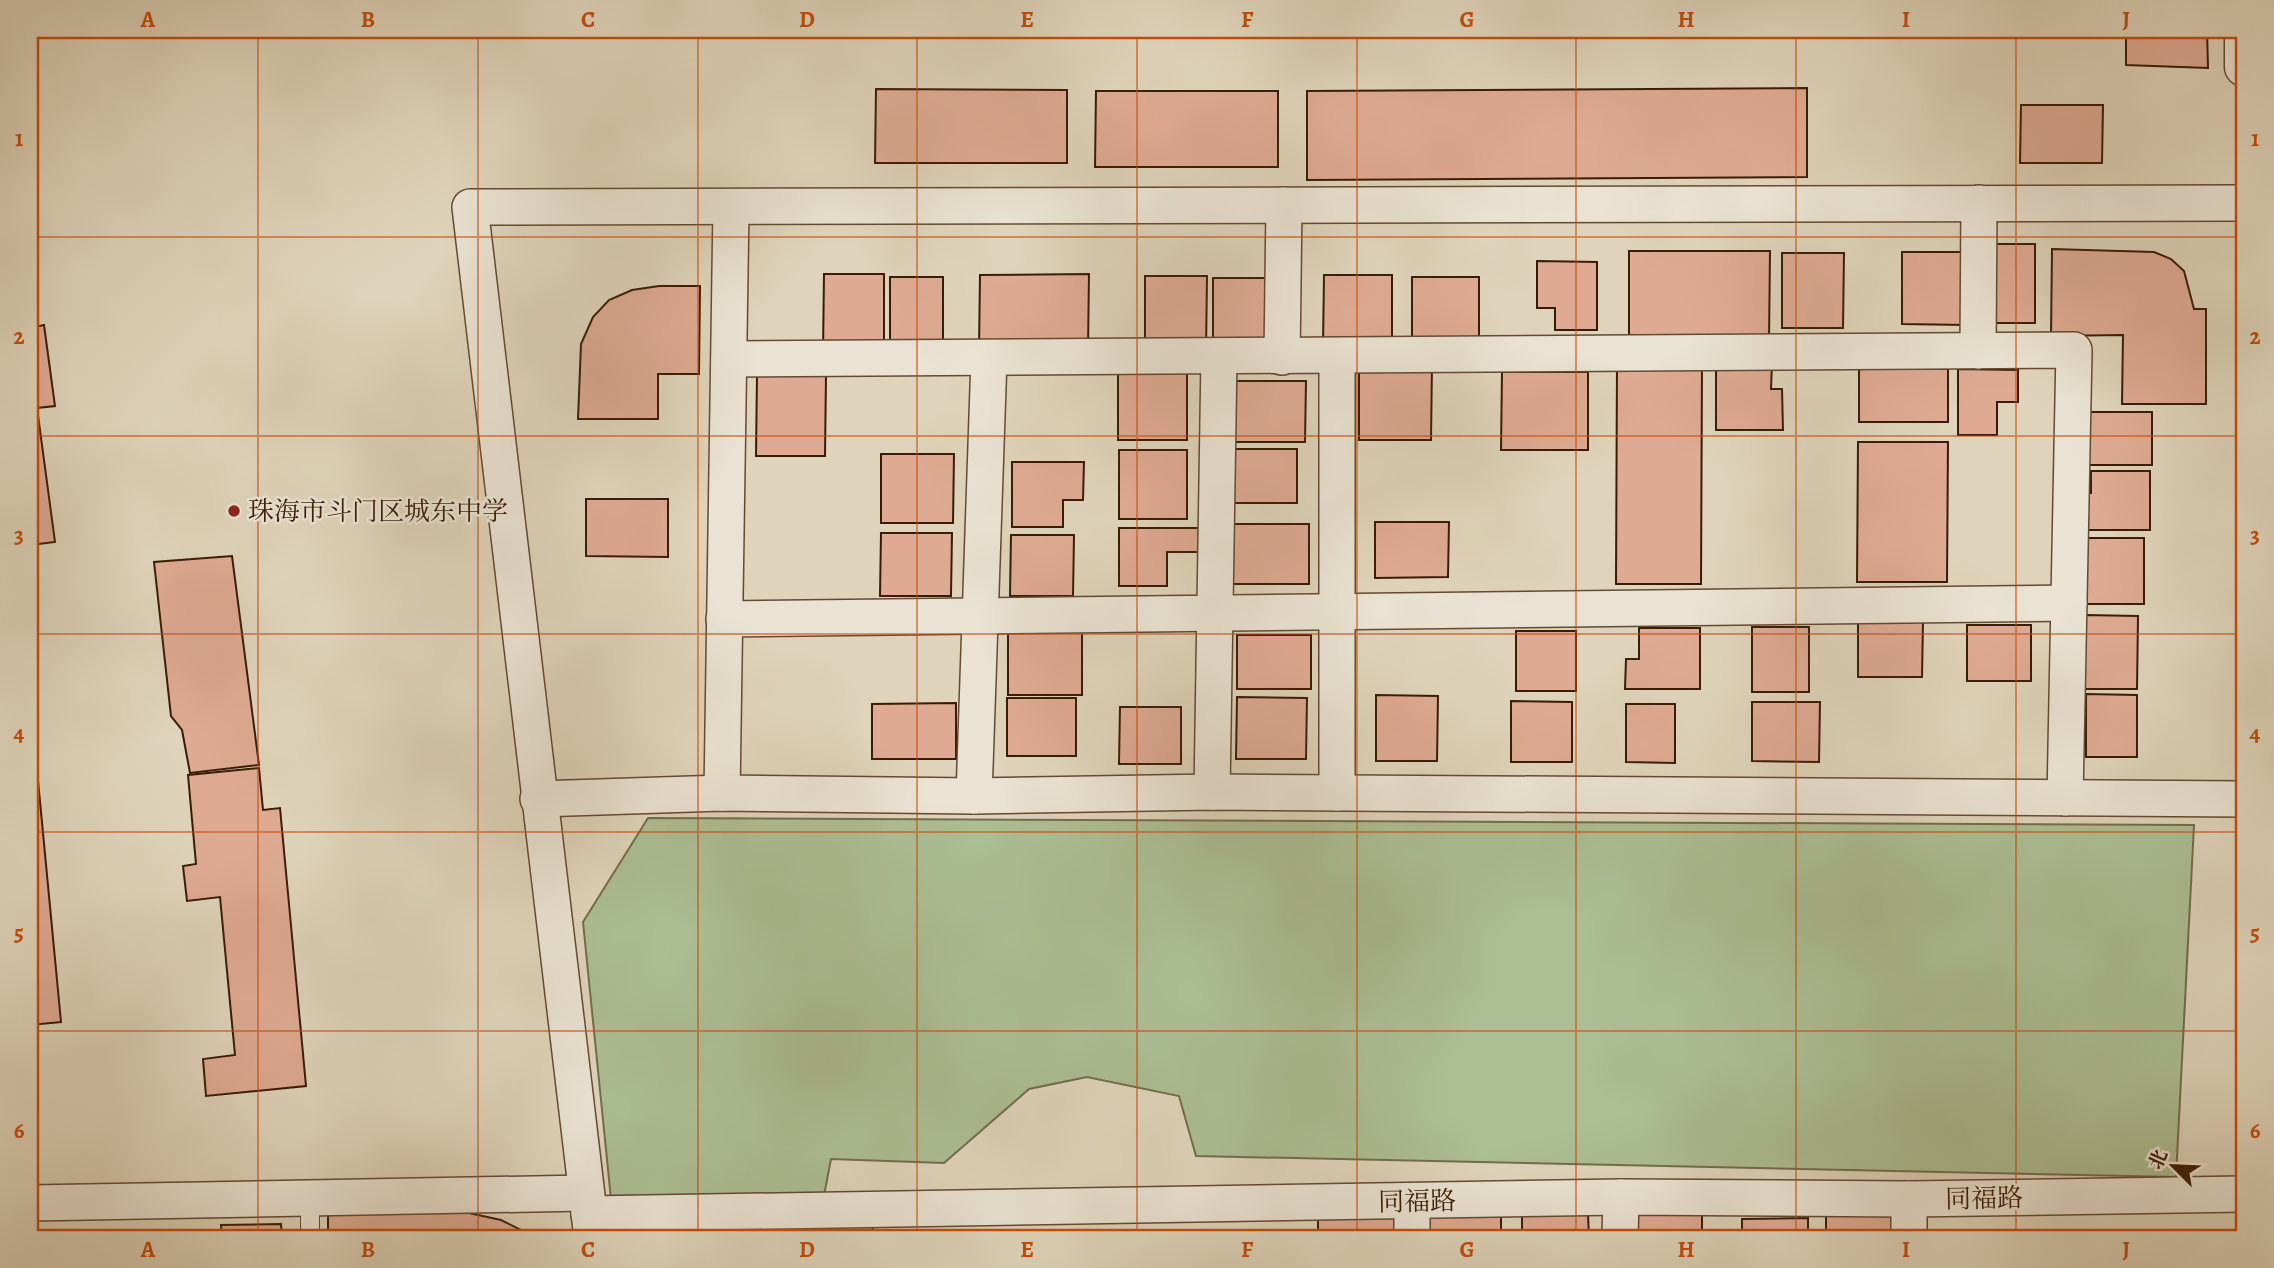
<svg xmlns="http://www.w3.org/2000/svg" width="2274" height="1268" font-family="Alegreya,'Noto Serif SC',serif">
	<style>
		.green { fill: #acbe94; stroke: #736d4c; stroke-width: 2 }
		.building { fill: #deaa93; stroke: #3a1c04; stroke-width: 2 }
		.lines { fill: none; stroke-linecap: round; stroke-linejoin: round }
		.service-casing { stroke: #634a32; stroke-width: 20 }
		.minor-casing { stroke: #634a32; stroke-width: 38 }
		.tertiary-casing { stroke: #634a32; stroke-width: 41 }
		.service { stroke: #eae3d3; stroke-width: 18 }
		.minor { stroke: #eae3d3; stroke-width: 35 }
		.tertiary { stroke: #eae3d3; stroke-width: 38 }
		.grid { fill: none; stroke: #c54d0a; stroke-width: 2; stroke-opacity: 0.55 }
		.poi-dot { fill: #8f2418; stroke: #eae3d3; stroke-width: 2.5 }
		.labels { text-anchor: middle; stroke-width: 5; stroke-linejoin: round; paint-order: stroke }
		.poi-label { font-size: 26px; fill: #3a1c04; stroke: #eae3d3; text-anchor: start }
		.street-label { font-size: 26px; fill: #3a1c04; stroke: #eae3d3 }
		.neatline { fill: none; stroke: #c54d0a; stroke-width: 2.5 }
		.grid-label { font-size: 23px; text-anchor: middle; font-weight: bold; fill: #c54d0a }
	</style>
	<rect width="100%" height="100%" fill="#dfd4bb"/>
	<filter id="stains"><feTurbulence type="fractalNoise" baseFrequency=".00286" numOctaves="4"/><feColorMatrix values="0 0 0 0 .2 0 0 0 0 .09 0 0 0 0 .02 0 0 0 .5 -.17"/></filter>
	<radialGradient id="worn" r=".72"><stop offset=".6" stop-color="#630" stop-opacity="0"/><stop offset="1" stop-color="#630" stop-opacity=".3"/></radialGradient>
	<path class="green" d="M648 818 2194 825 2176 1177 1196 1156 1179 1096 1087 1077 1029 1089 944 1163 831 1159 823 1201 611 1199 583 922Z"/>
	<g class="building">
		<path d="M2126 30H2207L2208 68 2126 65Z"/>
		<path d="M1807 88V177L1307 180V91Z"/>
		<path d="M876 89 1067 90V163H875Z"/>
		<path d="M1096 91H1278V167H1095Z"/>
		<path d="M2021 105H2103L2102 163H2020Z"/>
		<rect x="1989" y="244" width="46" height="79"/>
		<path d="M2052 249 2154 252 2171 259 2184 271 2194 309H2206V404H2122L2123 335 2051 336Z"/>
		<path d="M1629 251H1770L1769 342H1629Z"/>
		<path d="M1902 252H1967L1966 325 1902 324Z"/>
		<path d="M1782 253H1844L1843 328H1782Z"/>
		<path d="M1537 261 1597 262V330H1555V308H1537Z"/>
		<path d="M824 274H884V352H823Z"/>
		<path d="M1089 274 1088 350H979L980 275Z"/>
		<path d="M1324 275H1392V345H1323Z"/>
		<path d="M1145 276H1207L1206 352H1145Z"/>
		<rect x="890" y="277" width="53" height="68"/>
		<rect x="1412" y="277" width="67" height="67"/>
		<rect x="1213" y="278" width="64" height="73"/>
		<path d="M659 286H700L699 374H658V419H578L581 344 593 317 609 300 632 290Z"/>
		<path d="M44 325 55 406 37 408 55 542 30 545V328Z"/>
		<path d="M1716 362 1772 363 1771 389H1782L1783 430H1716Z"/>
		<path d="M1617 363 1702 364 1701 584H1616Z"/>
		<path d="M1359 364H1432L1431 440H1359Z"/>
		<path d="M1859 368 1948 369V422H1859Z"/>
		<path d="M1118 369 1187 370V440H1118Z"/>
		<path d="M1958 369 2018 370V402H1997V435H1958Z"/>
		<path d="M1502 372H1588V450H1501Z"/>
		<path d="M757 375H826L825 456H756Z"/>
		<path d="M1233 381H1306L1305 442H1233Z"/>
		<path d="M2085 412H2152V465H2084Z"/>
		<path d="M1858 442H1948L1947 582H1857Z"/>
		<rect x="1230" y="449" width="67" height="54"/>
		<rect x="1119" y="450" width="68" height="69"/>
		<path d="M881 454H954L953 523H881Z"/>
		<path d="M1012 462H1084L1083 500H1063V527H1012Z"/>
		<path d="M2091 471H2150V530H2082V493H2091Z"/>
		<path d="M586 499H668V557L586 556Z"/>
		<path d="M1375 522H1449L1448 577 1375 578Z"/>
		<path d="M1233 524H1309V584H1232Z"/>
		<path d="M1119 528H1201V552H1167V586H1119Z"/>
		<path d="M881 533H952L951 596H880Z"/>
		<path d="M1011 535H1074L1073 596H1010Z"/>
		<rect x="2085" y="538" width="59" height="66"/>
		<path d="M232 556 259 765 190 773 182 730 171 716 154 562Z"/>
		<path d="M2085 615 2138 616 2137 689H2084Z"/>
		<path d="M1858 622H1923L1922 677H1858Z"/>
		<rect x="1967" y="625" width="64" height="56"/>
		<rect x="1752" y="627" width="57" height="65"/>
		<path d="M1008 628 1082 629V695H1008Z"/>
		<path d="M1639 628H1700V689H1625L1626 659H1639Z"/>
		<rect x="1516" y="631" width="60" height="60"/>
		<rect x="1237" y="635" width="74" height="54"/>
		<path d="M2086 694 2137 695V757H2086Z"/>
		<path d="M1376 695 1438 696 1437 761H1376Z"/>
		<path d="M1237 697 1307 698 1306 759H1236Z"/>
		<rect x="1007" y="698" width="69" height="58"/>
		<path d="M1511 701 1572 702V762H1511Z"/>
		<path d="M1752 702H1820L1819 762 1752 761Z"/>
		<path d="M956 703V759H872V704Z"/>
		<path d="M1626 704H1675V763L1626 762Z"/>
		<path d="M1120 707H1181V764H1119Z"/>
		<path d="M30 749H35L61 1022 30 1025Z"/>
		<path d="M259 768 263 810 280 808 306 1086 206 1096 203 1059 235 1055 220 897 187 901 183 866 196 864 188 775Z"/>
		<path d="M328 1210H455L501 1220 537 1238H328Z"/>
		<rect x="1826" y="1210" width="71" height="28"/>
		<path d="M1398 1213V1238H1318V1214Z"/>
		<path d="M1501 1213V1238H1417V1214Z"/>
		<path d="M1588 1214 1589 1238H1522V1215Z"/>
		<path d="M1702 1214V1238H1637V1215Z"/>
		<path d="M1808 1218V1238H1742V1219Z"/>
		<path d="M872 1222 874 1238H781L780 1232Z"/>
		<path d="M281 1224 282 1238H222L221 1225Z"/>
		<path d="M750 1229 751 1238H675Z"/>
	</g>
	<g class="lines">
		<defs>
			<path id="service" d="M310 1238V1198"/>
			<g id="minor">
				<path d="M1978 351 1979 203"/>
				<path d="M1282 357 1284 205"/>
				<path d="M729 359 2074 350 2065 798"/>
				<path d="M724 619 2069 603"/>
				<path d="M1212 792 1219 357"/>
				<path d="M722 793 731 207"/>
				<path d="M1337 793V357"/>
				<path d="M974 796 989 358"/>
				<path d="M538 799 722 793 974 796 1212 792 2244 799"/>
				<path d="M1412 1201V1238"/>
				<path d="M30 1203 585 1193"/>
				<path d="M589 1214 1621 1197 1909 1199 2244 1194"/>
				<path d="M592 1238 470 207 2244 203"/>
				<path d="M1620 1238 1621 1197"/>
				<path d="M1909 1238V1199"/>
			</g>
			<path id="tertiary" d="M2244 30V67"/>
		</defs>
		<use href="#service" class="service-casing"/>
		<use href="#minor" class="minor-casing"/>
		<use href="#tertiary" class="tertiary-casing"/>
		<use href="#service" class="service"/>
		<use href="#minor" class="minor"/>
		<use href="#tertiary" class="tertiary"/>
	</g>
	<path class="grid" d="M258 30V1238M478 30V1238M698 30V1238M917 30V1238M1137 30V1238M1357 30V1238M1576 30V1238M1796 30V1238M2016 30V1238M30 237H2244M30 436H2244M30 634H2244M30 832H2244M30 1031H2244"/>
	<circle class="poi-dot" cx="234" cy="511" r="7"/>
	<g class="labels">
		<g class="poi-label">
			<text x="248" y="520">珠海市斗门区城东中学</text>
		</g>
		<g class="street-label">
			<text transform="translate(1984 1198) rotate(-1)" y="9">同福路</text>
			<text transform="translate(1417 1201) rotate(-1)" y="9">同福路</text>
		</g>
	</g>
	<rect width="2274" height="1268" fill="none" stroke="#dfd4bb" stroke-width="77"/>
	<g transform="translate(2173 1166) rotate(294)" stroke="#eae3d3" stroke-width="5" paint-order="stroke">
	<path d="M0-5L12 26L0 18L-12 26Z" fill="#3a1c04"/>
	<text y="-10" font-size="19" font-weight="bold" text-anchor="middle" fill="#3a1c04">北</text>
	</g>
	<rect x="38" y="38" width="2198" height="1192" class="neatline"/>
	<g class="grid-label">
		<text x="148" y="27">A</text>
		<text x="368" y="27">B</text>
		<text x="588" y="27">C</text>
		<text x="807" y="27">D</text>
		<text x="1027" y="27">E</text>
		<text x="1247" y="27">F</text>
		<text x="1467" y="27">G</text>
		<text x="1686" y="27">H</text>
		<text x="1906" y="27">I</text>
		<text x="2126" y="27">J</text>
		<text x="19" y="146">1</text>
		<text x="2255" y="146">1</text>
		<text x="19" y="344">2</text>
		<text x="2255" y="344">2</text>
		<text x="19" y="543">3</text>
		<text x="2255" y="543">3</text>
		<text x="19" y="741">4</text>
		<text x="2255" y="741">4</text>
		<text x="19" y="940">5</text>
		<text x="2255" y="940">5</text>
		<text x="19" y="1138">6</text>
		<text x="2255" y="1138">6</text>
		<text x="148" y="1257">A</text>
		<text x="368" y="1257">B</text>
		<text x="588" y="1257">C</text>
		<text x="807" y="1257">D</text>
		<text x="1027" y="1257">E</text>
		<text x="1247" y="1257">F</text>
		<text x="1467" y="1257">G</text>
		<text x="1686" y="1257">H</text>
		<text x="1906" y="1257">I</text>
		<text x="2126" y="1257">J</text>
	</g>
	<rect width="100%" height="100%" filter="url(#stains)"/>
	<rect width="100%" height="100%" fill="url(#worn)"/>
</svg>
